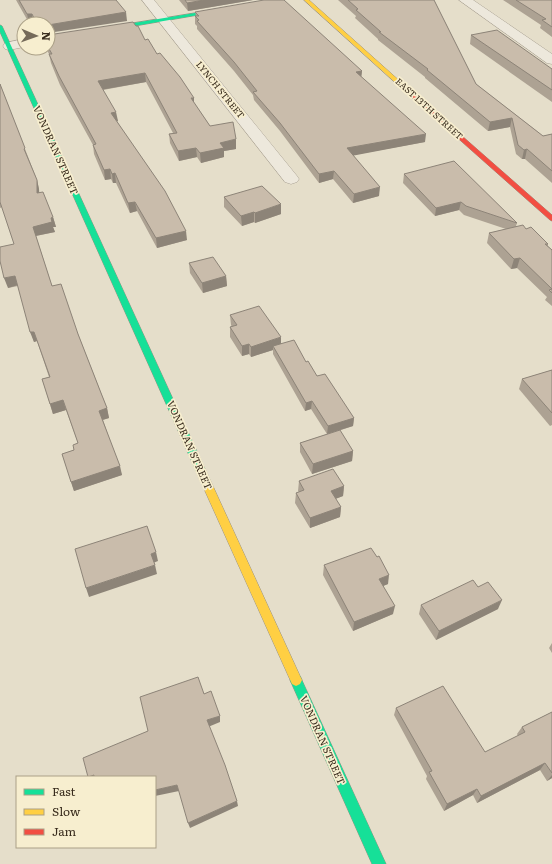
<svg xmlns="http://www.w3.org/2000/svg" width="552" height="864" font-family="Literata,serif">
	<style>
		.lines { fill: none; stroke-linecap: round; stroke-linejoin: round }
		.street-casing { stroke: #aaa294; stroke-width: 1 }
		.fast-casing { stroke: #999283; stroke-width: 1 }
		.slow-casing { stroke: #999283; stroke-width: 1 }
		.jam-casing { stroke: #999283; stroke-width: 1 }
		.street { fill: #ede8dc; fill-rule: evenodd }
		.fast { fill: #16e098; fill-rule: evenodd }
		.slow { fill: #ffcf43; fill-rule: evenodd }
		.jam { fill: #f24e42; fill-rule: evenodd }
		.wall { fill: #ada293 }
		.shaded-wall { fill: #8d8478 }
		.building { fill: #c9bcab; stroke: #8d8478 }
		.labels { text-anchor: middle; stroke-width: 3.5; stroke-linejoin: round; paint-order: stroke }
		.far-street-label { font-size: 9px; fill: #382b1c; stroke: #f7eecf }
		.street-label { font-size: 10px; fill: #382b1c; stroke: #f7eecf }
	</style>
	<rect width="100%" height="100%" fill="#e5deca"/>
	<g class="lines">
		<defs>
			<g id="street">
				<path d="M142 0H154L297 176 299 179 297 182 291 184 285 182Z"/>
				<path d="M459 0H473L552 54V64L547 63Z"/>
				<path d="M24 39V47L9 50 5 49 3 46 5 43Z"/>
			</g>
			<g id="fast">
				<path d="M275 0H285L48 41V37Z"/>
				<path d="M0 25 2 26 206 471 204 474H198L196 471 0 32Z"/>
				<path d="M296 674 300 676 386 864H372L290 680 292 676Z"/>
			</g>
			<g id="slow">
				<path d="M304 0H309L412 92V94H408Z"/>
				<path d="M201 467 204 468 206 471 300 676 302 680 300 684 296 686 292 684 196 471 198 468Z"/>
			</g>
			<path id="jam" d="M408 92H412L552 215V221L550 220 408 94Z"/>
		</defs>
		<use href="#street" class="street-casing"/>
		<use href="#fast" class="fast-casing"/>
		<use href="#slow" class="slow-casing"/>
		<use href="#jam" class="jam-casing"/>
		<use href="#street" class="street"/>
		<use href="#fast" class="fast"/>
		<use href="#slow" class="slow"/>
		<use href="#jam" class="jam"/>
	</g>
	<g class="wall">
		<path d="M16 0H116L127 21 34 24 33 22 29 23Z"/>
		<path d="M179 0H253L188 11Z"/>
		<path d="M338 0H434L476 84 543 136 552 134V183L525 159H522L516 154 510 127 488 131 425 78V77L378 40V39L355 18 356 16Z"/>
		<path d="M503 0H552V37L540 28 541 25Z"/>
		<path d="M195 12 362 71 361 77 425 142 353 155 379 196 353 203 333 179 319 183 280 131 254 100 253 95 234 71 197 29V26L195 24V16H196Z"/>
		<path d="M48 35 145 40 157 54 194 103 210 126 236 149 224 151V157L201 163 197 157 179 161 170 143 169 134 173 133 146 82 103 90 118 121H117L187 240 157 248 137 211 130 213 116 183H113L111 179 105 180 94 154 93 145 60 85 51 63 49 54 46 48H48Z"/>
		<path d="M471 35 552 69V102L470 44Z"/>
		<path d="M0 84 37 180 39 189V193L53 217 56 227H53L55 232 36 236 52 286 78 334 107 408 109 418 103 420 122 475 74 491 62 454 74 450 78 443 66 410 53 414 42 379 49 377 37 341 34 342 18 286 8 288 14 244 2 207 0 208Z"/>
		<path d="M404 174 517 223 516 226 526 229 548 244V246L552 250V306L545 300 547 297 517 268 511 269 487 243 489 233 506 229 464 215 459 210 435 216 403 183Z"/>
		<path d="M224 197 281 214 255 223 254 222 242 226 224 207Z"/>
		<path d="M189 263 226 276 227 286 203 293 190 273Z"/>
		<path d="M230 315 281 344 306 362 317 376 354 418 353 426 329 434 353 451 352 461 312 474 300 452V443L327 434 311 409 305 411 273 354V350L251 357 249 354 242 356 230 337V327H232L231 325Z"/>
		<path d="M552 370V425L550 426 519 389 522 379Z"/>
		<path d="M299 481 344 486 343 496 335 499 341 507 340 517 310 528 295 503 296 493 299 492 298 491Z"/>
		<path d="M324 565 388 584 383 586 393 614 353 631 323 575Z"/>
		<path d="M421 605 498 609 436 640 419 614Z"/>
		<path d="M552 643V653L549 648Z"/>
		<path d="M396 708 485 752 518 736 517 734 522 727 552 712V778L547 781 540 770 477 803 473 795 444 811 426 779 427 776 394 715Z"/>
	</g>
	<g class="shaded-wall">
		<path d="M204 0H253L188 11 187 3Z"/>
		<path d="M126 12 127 21 48 33V25Z"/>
		<path d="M27 14H32L33 22 29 23Z"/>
		<path d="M362 71 361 79 356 72Z"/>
		<path d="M145 73 146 82 100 90 98 81Z"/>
		<path d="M191 98H194V107Z"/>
		<path d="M116 112 118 121 112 122 111 113Z"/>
		<path d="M512 118 510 127 488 131 490 122Z"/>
		<path d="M426 134 425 142 346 157 347 148Z"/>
		<path d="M236 139V149L224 151V157L201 163 200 153 220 143Z"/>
		<path d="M196 148 197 157 179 161 178 151Z"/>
		<path d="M527 149 525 159H522L524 150Z"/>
		<path d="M110 169 111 179 105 180 104 170Z"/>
		<path d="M334 171 333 179 319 183V174Z"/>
		<path d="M115 173 116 183H113L112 174Z"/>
		<path d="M37 180 39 189 40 203 37 193Z"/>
		<path d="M380 187 379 196 353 203 354 194Z"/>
		<path d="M135 202 137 211 130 213 128 203Z"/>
		<path d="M461 202 459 210 435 216 436 208Z"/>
		<path d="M281 204V214L255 223V213Z"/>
		<path d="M254 212V222L242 226 241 216Z"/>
		<path d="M53 217 56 227H53L55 232 35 236 33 227Z"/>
		<path d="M186 231 187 240 157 248 156 238Z"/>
		<path d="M520 258 517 268 511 269 514 259Z"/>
		<path d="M15 276 18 285 8 288 4 278Z"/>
		<path d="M226 276 227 286 203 293 202 283Z"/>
		<path d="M30 332H34L37 341 34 342Z"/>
		<path d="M281 337V348L273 346V350L251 357V347Z"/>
		<path d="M249 344V354L242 356V346Z"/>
		<path d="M63 400 66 410 53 414 50 404Z"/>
		<path d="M312 401 311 409 305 411 306 403Z"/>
		<path d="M107 408 109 418 102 420 99 411Z"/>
		<path d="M354 418 353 426 327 434 328 426Z"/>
		<path d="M353 451 352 461 312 474 313 464Z"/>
		<path d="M120 466 122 475 74 491 71 482Z"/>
		<path d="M344 486 343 496 330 501 331 491Z"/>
		<path d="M341 507 340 517 310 528V518Z"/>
		<path d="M156 552 158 561 153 563 151 554Z"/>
		<path d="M155 565 157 574 89 597 86 588Z"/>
		<path d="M389 575 388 584 378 588 379 579Z"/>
		<path d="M502 600 498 609 436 640 439 631Z"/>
		<path d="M395 606 393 614 353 631 354 622Z"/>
		<path d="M220 716V722L208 727 207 720Z"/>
		<path d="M545 763 540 770 477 803 481 796Z"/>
		<path d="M94 775 95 777H88Z"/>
		<path d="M552 775V778L547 781Z"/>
		<path d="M177 785 179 791 155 796V790Z"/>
		<path d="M477 789 473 795 444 811 447 804Z"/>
		<path d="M237 801 238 806 190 828 188 823Z"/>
	</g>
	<g class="building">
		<path d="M19 0H116L126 12 48 25V24H37L32 14H27Z"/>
		<path d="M185 0H204L187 3Z"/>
		<path d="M264 0H284L362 71 356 72 426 134 347 148 380 187 354 194 334 171 319 174 280 123 253 92 257 91 234 62 197 21 199 20 195 16H199L195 12Z"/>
		<path d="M348 0H434L476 84 543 136 552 134V171L527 149 524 150 518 145 512 118 490 122 427 70 428 69 379 32H381L356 10 358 9Z"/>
		<path d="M516 0H552V27L542 20 546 19Z"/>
		<path d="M133 22 136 26H138L145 40 148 39 157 54 160 53 180 77 194 98H191L210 126 233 122 236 139 220 143 224 148 200 153 196 148 178 151 169 134 177 133 145 73 98 81 116 112 111 113 165 191 186 231 156 238 135 202 128 203 115 173 112 174 110 169 104 170 93 145 96 144 59 76 49 54H52L48 47V35Z"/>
		<path d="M497 30 552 69V90L471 35Z"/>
		<path d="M0 84 25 148 24 149 37 180V193L43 192 53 217 51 218 52 222 33 227 52 286 61 284 78 334 101 393 107 408 99 411 120 466 71 482 62 454 74 450 73 445 78 443 63 400 50 404 42 379 50 377 34 332H30L15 276 4 278 0 261V247L14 244 0 202Z"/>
		<path d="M454 161 517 223 466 206 461 202 436 208 404 174Z"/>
		<path d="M262 186 281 204 255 213 254 212 241 216 224 197Z"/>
		<path d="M523 225 526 229 531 227 548 244H545L552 250V289L520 258 514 259 489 233Z"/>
		<path d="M213 257 226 276 202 283 189 263Z"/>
		<path d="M552 289V293L549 290Z"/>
		<path d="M259 306 281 337 251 347 249 344 242 346 230 327 237 325 230 315Z"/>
		<path d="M294 340 306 362 308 361 317 376 325 374 354 418 328 426 312 401 306 403 273 346Z"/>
		<path d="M552 370V413L522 379Z"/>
		<path d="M340 430 353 451 313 464 300 443Z"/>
		<path d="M333 469 344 486 331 491 341 507 310 518 296 493 304 490 299 481Z"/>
		<path d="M147 526 156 552 151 554 155 565 86 588 75 549Z"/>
		<path d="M371 548 377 557 379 556 389 575 379 579 395 606 354 622 324 565Z"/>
		<path d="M473 580 478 587 488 582 502 600 439 631 421 605Z"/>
		<path d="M198 677 204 694 211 691 220 716 207 720 225 765 237 801 188 823 177 785 155 790V777H94V775L88 777 83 758 148 731 140 697Z"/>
		<path d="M443 686 485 752 525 732 522 727 552 712V773L545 763 481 796 477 789 447 804 429 772 432 771 396 708Z"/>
	</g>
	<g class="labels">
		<g class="far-street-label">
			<text transform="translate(220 90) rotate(51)" y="3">LYNCH STREET</text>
			<text transform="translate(429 109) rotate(42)" y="3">EAST 13TH STREET</text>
		</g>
		<g class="street-label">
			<text transform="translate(56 150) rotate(66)" y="4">VONDRAN STREET</text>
			<text transform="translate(190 445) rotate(66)" y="4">VONDRAN STREET</text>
			<text transform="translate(323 740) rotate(66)" y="4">VONDRAN STREET</text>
		</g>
	</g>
	<rect x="16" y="776" width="140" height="72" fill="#f7eecf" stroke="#aba087"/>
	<rect x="24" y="789" width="20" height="6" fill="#16e098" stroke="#aba087"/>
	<text x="52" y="796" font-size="12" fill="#382b1c">Fast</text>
	<rect x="24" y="809" width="20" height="6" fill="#ffcf43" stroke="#aba087"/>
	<text x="52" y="816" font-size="12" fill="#382b1c">Slow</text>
	<rect x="24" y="829" width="20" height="6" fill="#f24e42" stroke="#aba087"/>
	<text x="52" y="836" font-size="12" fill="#382b1c">Jam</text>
	<g transform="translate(36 36) rotate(92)"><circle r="19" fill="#f7eecf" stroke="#aba087"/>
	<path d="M0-3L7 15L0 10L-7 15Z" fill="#756a59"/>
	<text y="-6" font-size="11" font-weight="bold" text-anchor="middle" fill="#382b1c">N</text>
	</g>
</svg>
